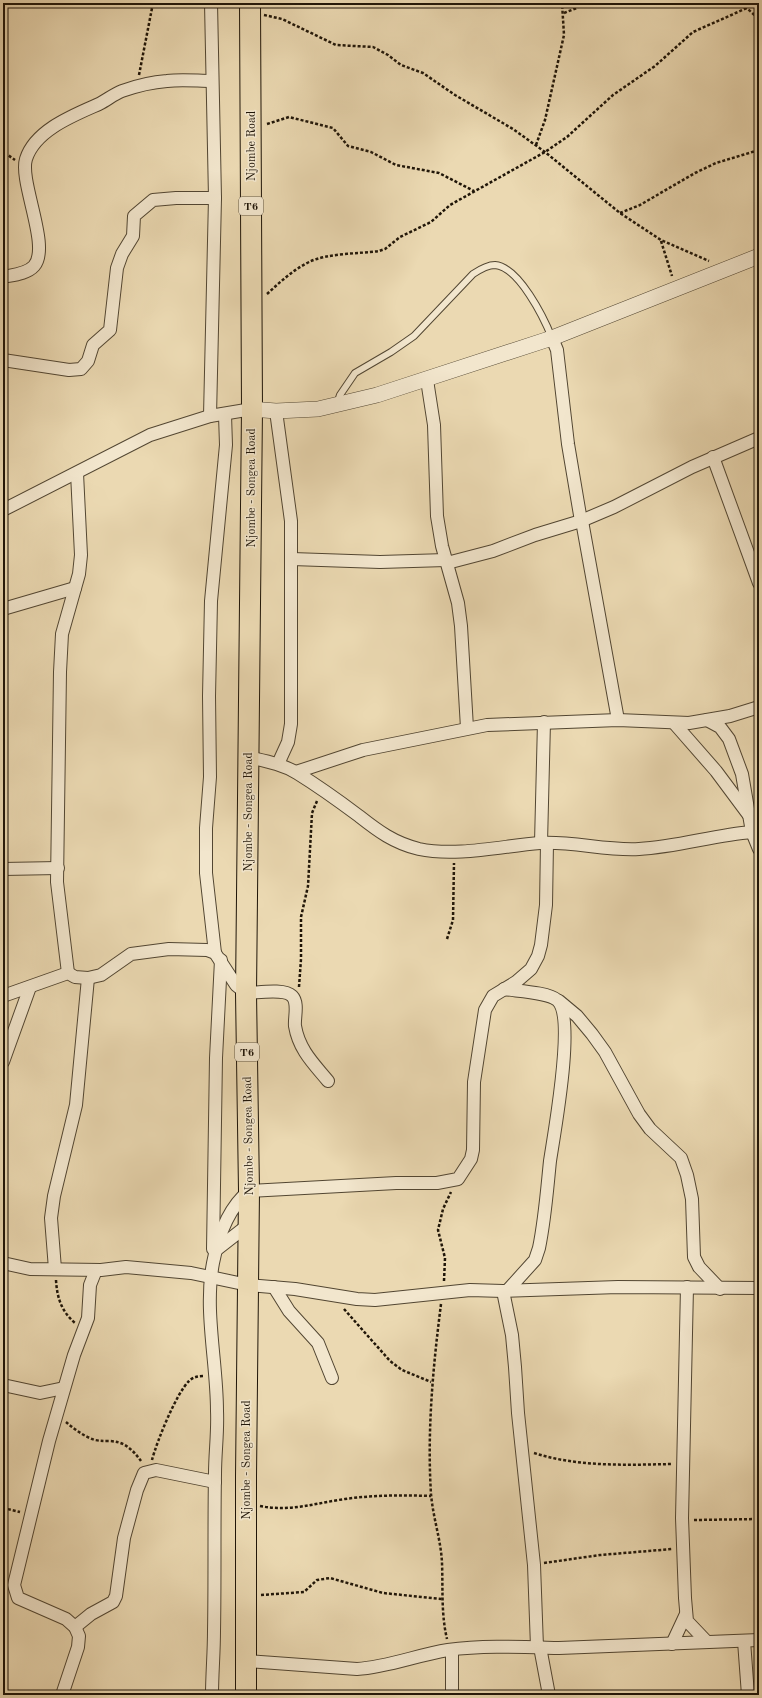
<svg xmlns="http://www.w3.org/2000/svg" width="762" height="1698" font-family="'Old Standard TT',serif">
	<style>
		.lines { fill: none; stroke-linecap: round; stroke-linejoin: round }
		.service-casing { stroke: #524632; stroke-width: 8 }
		.minor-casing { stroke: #524632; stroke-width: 14 }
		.tertiary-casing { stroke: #524632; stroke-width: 16 }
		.trunk-casing { stroke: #1f1508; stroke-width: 22 }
		.path { stroke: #1f1508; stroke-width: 2.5; stroke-dasharray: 3 2; stroke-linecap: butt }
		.service { stroke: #f2e6cd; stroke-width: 6 }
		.minor { stroke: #f2e6cd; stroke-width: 12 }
		.tertiary { stroke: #f2e6cd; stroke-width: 15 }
		.trunk { stroke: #ebd9b2; stroke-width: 20 }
		.labels { text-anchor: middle; stroke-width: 3; stroke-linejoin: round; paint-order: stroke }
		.shield { fill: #f2e6cd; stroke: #5e5443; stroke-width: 1 }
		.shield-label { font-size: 11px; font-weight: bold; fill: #1f1508 }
		.street-label { font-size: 12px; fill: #1f1508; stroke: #f2e6cd }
	</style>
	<rect width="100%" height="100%" fill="#ebd9b2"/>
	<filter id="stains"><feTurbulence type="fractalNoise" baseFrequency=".005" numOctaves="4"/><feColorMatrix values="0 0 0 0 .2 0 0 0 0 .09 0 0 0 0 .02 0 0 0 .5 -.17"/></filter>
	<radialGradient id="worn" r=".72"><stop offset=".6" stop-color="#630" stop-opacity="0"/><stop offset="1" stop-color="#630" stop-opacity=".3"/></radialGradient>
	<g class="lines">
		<defs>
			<path id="service" d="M337 404 340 395 355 373 391 352 414 336 473 274C479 270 487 265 495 265 519 267 544 318 552 338"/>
			<g id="minor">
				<path d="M3 277C12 275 27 274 34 266 51 247 19 182 26 159 35 130 74 115 99 104 107 100 114 94 122 91 136 86 153 82 167 81 182 79 198 81 212 81"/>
				<path d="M552 338 557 350 568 444 581 521"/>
				<path d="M3 360 69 370 81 369 88 361 93 345 110 330 117 268 122 254 133 236 134 216 153 200 176 198H215"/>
				<path d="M427 380 434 425 437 516 442 546 458 603 461 626 467 728"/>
				<path d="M276 411 291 521V724L288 742 278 764"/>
				<path d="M210 416 215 198 211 3"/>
				<path d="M713 457 759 583"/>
				<path d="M3 510 150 435 210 416 252 409"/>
				<path d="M582 521 618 720"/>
				<path d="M292 559 380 562 446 560"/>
				<path d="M447 563 493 551 535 535 581 521 614 507 692 467 759 438"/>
				<path d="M3 609 75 588"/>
				<path d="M707 720 720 727 729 739 742 774 752 832 759 849"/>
				<path d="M674 723 716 771 748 814"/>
				<path d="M248 757C265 761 282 764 297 773 318 786 339 801 359 816 378 831 394 843 419 849 456 857 502 846 540 843 573 841 606 851 639 849 678 847 714 835 752 832"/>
				<path d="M296 772 363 750 487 725 618 720 689 723 730 716 759 707"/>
				<path d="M541 843 544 722"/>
				<path d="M3 869 58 868"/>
				<path d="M215 953 206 873V828L210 777 209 696 211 601 226 445 225 415"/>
				<path d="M68 973 57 882 60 672 62 634 79 574 81 555 77 473"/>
				<path d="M504 989C516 991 548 992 557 1000 576 1016 554 1134 550 1161 547 1190 545 1219 539 1248L535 1260 507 1291"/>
				<path d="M3 996 68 973 75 977 88 978 101 975 131 954 169 949 207 950 215 953 236 985 246 993C257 993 284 988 292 996 299 1003 294 1018 295 1026 299 1050 314 1064 328 1081"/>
				<path d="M559 1001 577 1016 592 1034 605 1052 639 1114 650 1129 681 1158 687 1175 692 1199 694 1257 699 1267 720 1289"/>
				<path d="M3 1062 30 987"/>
				<path d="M213 1249 216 1058 221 960"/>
				<path d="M216 1250 248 1225"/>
				<path d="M3 1263 30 1269 101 1270 126 1267 191 1273 248 1285 295 1289 357 1299 375 1300 470 1290 503 1291 618 1287 759 1288"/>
				<path d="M55 1269 51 1218 54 1196 76 1105 88 978"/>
				<path d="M274 1287 289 1311 318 1343 332 1378"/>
				<path d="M687 1287 682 1518 685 1598 687 1621 707 1642"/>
				<path d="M503 1291 512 1335 515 1367 518 1413 534 1565 537 1647"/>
				<path d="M3 1385 40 1393 64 1388"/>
				<path d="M75 1627 91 1614 113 1602 116 1596 124 1538 137 1490 144 1473 156 1470 215 1482"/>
				<path d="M744 1641 748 1695"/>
				<path d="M672 1644 686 1614"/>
				<path d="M540 1647 549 1695"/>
				<path d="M452 1650V1695"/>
				<path d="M246 1661 357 1669C388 1667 417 1655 448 1650 483 1645 523 1647 559 1648L759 1640"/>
				<path d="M62 1695 78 1647 79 1636 75 1627 66 1619 18 1598 14 1585 49 1441 74 1355 88 1318 90 1285 96 1270"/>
				<path d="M212 1695C212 1674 214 1653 214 1631 215 1579 214 1526 215 1474 215 1453 218 1432 217 1411 217 1362 204 1311 213 1263 218 1237 228 1208 249 1191L396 1183H437L458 1179 471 1159 473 1150 474 1082 485 1010 493 996 516 982 531 969 538 956 541 945 546 905 547 843"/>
			</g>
			<path id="tertiary" d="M252 409 276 411 318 409 377 395 552 338 759 256"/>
			<path id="trunk" d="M246 1695V1476L249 1191 246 993 252 409 250 3"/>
		</defs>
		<use href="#service" class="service-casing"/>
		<use href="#minor" class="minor-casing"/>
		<use href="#tertiary" class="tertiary-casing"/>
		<use href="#trunk" class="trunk-casing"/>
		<g class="path">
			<path d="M741 3 759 19"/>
			<path d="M564 13 577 8 582 3"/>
			<path d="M264 15 282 19 336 45 373 47 388 55 401 65 423 73 455 95 513 129 545 152 620 213 661 240 709 261"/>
			<path d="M139 75 153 3"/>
			<path d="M267 124 289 117 333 128 348 146 371 152 396 165 439 173 474 191"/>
			<path d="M536 145 545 120 564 35 562 3"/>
			<path d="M3 148 5 153 15 160"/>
			<path d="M620 213 640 205 695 173 716 163 759 150"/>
			<path d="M661 241 672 276"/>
			<path d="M267 294C280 282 293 270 309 262 327 253 358 254 379 251L385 249 400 237 431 222 450 205 545 152 567 137 613 95 655 66 693 32 747 8"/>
			<path d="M447 939 453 920 454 863"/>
			<path d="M299 987 301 959V917L308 886 312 813 317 801"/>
			<path d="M56 1280C57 1297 61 1311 75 1323"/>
			<path d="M444 1281 445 1258 438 1230 443 1209 451 1192"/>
			<path d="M441 1304C433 1367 427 1431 431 1494 433 1518 441 1540 442 1563 443 1589 441 1614 447 1639"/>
			<path d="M344 1309 390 1361 402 1370 431 1382"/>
			<path d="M66 1422C74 1429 85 1437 95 1440 100 1441 103 1441 108 1441 124 1441 132 1449 141 1461"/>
			<path d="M534 1453C578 1467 626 1465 672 1464"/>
			<path d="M152 1460C157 1441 176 1394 189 1381 193 1377 198 1376 204 1376"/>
			<path d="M260 1506C290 1512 316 1503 345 1499 374 1495 402 1495 431 1496"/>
			<path d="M3 1508 20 1512"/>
			<path d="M694 1520 759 1519"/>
			<path d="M544 1563 600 1555 672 1549"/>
			<path d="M261 1595 304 1592 317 1580 330 1578 383 1593 442 1599"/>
		</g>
		<use href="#service" class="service"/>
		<use href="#minor" class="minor"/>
		<use href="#tertiary" class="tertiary"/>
		<use href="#trunk" class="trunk"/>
	</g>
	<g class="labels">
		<g class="shield">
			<rect x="239" y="197" width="24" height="18" rx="3"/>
			<rect x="235" y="1043" width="24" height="18" rx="3"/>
		</g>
		<g class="shield-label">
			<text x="251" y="210">T6</text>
			<text x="247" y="1056">T6</text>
		</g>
		<g class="street-label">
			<text transform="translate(251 146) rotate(-90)" y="4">Njombe Road</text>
			<text transform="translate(251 488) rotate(-90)" y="4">Njombe - Songea Road</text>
			<text transform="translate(248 812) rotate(-90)" y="4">Njombe - Songea Road</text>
			<text transform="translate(248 1136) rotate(-91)" y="4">Njombe - Songea Road</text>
			<text transform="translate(246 1460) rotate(-90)" y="4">Njombe - Songea Road</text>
		</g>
	</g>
	<rect width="762" height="1698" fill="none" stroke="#ebd9b2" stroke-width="16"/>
	<rect x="4" y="4" width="754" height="1690" fill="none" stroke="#1f1508" stroke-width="2"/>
	<rect x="8" y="8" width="746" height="1682" fill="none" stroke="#1f1508"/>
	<rect width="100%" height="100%" filter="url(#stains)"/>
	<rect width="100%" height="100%" fill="url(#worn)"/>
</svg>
